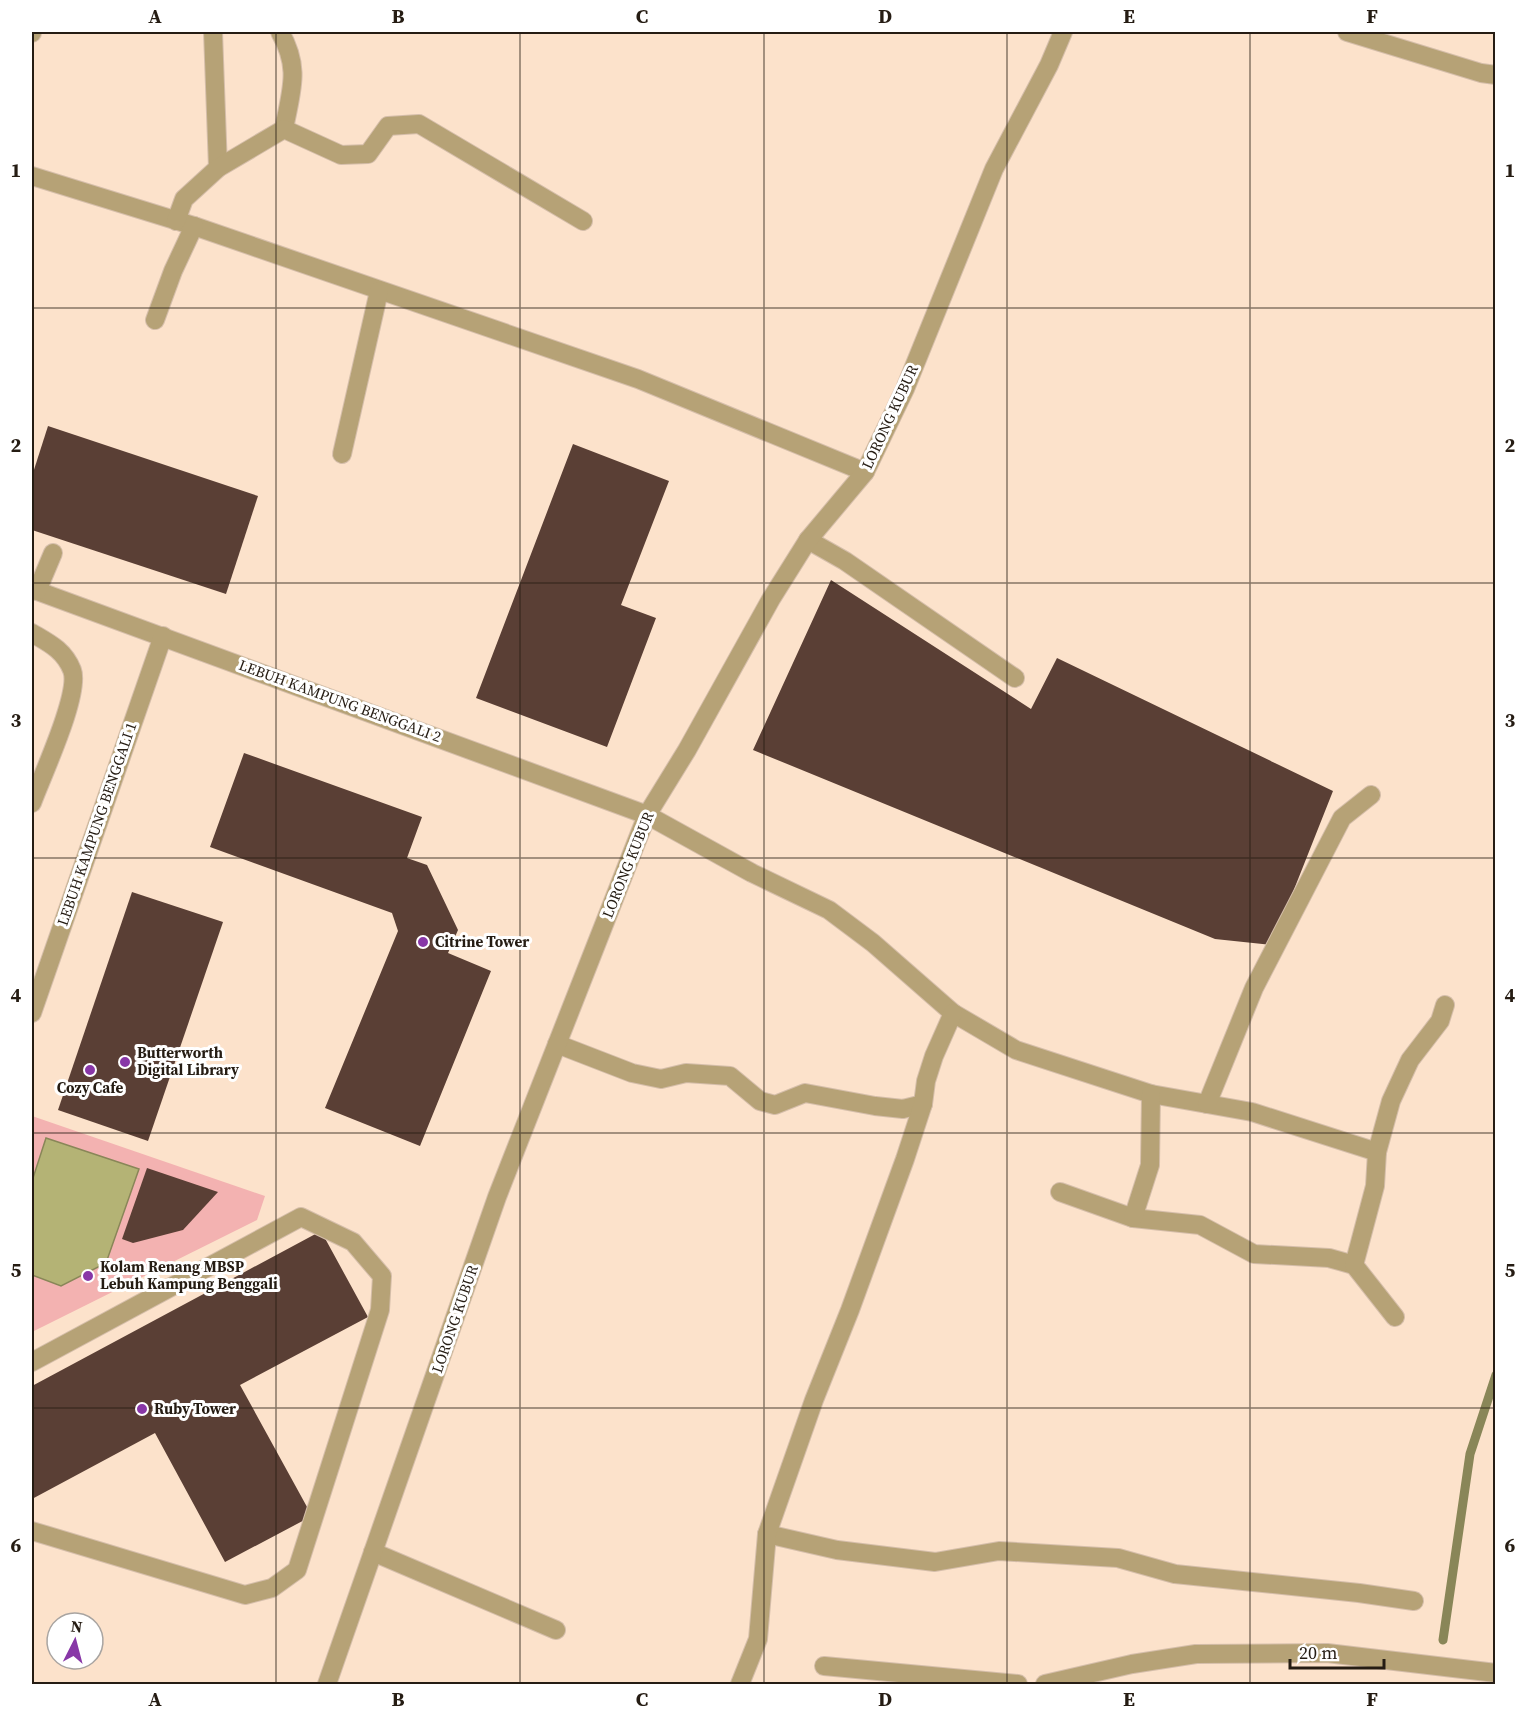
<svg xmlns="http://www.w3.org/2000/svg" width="1527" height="1716" font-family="'Source Serif 4',serif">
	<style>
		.green { fill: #f3b2b1 }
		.water { fill: #b4b375; stroke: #898658; stroke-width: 1.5 }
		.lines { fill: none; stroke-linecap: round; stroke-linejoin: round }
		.stream { stroke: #898658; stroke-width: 9 }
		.building { fill: #5a3f35 }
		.minor-casing { stroke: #d5beaa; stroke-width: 20 }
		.minor { stroke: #b6a276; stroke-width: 18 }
		.grid { fill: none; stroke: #251c13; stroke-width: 1.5; stroke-opacity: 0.55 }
		.poi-dot { fill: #8837a7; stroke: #fff; stroke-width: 2 }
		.labels { text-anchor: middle; stroke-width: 6; stroke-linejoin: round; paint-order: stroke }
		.street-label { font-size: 15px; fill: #251c13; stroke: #fff }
		.poi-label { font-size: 15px; font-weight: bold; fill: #251c13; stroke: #fff; text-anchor: start }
		.neatline { fill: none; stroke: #251c13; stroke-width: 2 }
		.grid-label { font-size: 20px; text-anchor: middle; font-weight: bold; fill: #251c13 }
	</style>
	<rect width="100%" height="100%" fill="#fce2cb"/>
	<path class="green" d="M32 1116 265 1196 257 1220 32 1332Z"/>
	<path class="water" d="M46 1138 139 1169 106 1263 61 1286 32 1275V1181Z"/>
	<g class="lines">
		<path class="stream" d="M1443 1640 1470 1454 1496 1375"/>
	</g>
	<g class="building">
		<path d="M48 426 258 496 226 594 32 530V476Z"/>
		<path d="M573 444 669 481 621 605 656 618 607 747 476 698Z"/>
		<path d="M831 580 1031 709 1057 658 1333 791 1272 945 1215 939 753 750Z"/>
		<path d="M244 753 422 817 407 858 427 865 458 930 448 953 491 971 420 1146 325 1108 398 931 392 913 210 847Z"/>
		<path d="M132 892 223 922 148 1141 58 1110Z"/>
		<path d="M147 1168 218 1192 183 1230 133 1243 122 1239Z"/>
		<path d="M321 1231 368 1317 240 1385 312 1516 225 1562 155 1433 32 1499V1386Z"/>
	</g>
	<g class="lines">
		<defs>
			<g id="minor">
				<path d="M213 32 218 168"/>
				<path d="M280 32C301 69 291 90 284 129"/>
				<path d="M1347 32 1481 73 1496 75"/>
				<path d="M32 33V32"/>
				<path d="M32 176 194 226 638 379 865 472"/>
				<path d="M176 221 184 199 218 168 284 129 341 155 368 154 388 126 419 124 583 221"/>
				<path d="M155 320 173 271 194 226"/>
				<path d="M342 454 379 291"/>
				<path d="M808 540 845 561 1015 678"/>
				<path d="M32 589 647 815 752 873 829 910 873 943 953 1013 1016 1050 1151 1094 1252 1112 1377 1152"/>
				<path d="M37 591 53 553"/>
				<path d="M32 633C49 643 64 650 72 670 81 693 41 778 32 803"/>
				<path d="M32 1013 163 636"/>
				<path d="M557 1044 632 1073 661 1079 686 1073 730 1076 760 1101 775 1105 805 1093 875 1106 903 1109 923 1104"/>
				<path d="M1207 1104 1254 988 1342 818 1371 795"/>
				<path d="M1060 1192 1133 1218 1200 1225 1254 1254 1329 1258 1354 1265 1395 1317"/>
				<path d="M1133 1218 1150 1165 1151 1094"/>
				<path d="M1354 1265 1375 1186 1377 1152 1391 1101 1410 1060 1440 1021 1445 1005"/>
				<path d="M32 1362 301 1217 353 1242 382 1276 380 1310 297 1570 272 1588 245 1595 32 1531"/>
				<path d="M767 1534 837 1550 935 1562 999 1551 1118 1558 1175 1574 1359 1593 1414 1601"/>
				<path d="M373 1552 556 1630"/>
				<path d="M824 1666 1018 1684"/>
				<path d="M327 1684 497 1197 647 815 687 750 771 599 808 540 865 472 905 389 994 169 1049 65 1063 32"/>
				<path d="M740 1684 758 1639 767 1534 814 1400 850 1310 905 1159 923 1104 926 1081 934 1056 953 1013"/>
				<path d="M1045 1684 1132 1664 1196 1654 1327 1653 1496 1673"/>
			</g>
		</defs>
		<use href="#minor" class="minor-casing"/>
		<use href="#minor" class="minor"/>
	</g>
	<path class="grid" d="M276 32V1684M520 32V1684M764 32V1684M1007 32V1684M1250 32V1684M32 308H1496M32 583H1496M32 858H1496M32 1133H1496M32 1408H1496"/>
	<g class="poi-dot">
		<circle cx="423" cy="942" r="6"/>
		<circle cx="125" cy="1062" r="6"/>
		<circle cx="90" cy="1070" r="6"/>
		<circle cx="88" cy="1276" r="6"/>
		<circle cx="142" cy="1409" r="6"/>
	</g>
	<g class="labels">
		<g class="street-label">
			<text transform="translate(890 417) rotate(-65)" y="5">LORONG KUBUR</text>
			<text transform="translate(340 701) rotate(20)" y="5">LEBUH KAMPUNG BENGGALI 2</text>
			<text transform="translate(97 824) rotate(-71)" y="5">LEBUH KAMPUNG BENGGALI 1</text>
			<text transform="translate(628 865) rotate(-68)" y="5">LORONG KUBUR</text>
			<text transform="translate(455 1319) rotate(-71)" y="5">LORONG KUBUR</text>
		</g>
		<g class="poi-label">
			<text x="435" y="947">Citrine Tower</text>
			<text x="137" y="1058">Butterworth<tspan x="137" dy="17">Digital Library</tspan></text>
			<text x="90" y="1093" text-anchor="middle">Cozy Cafe</text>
			<text x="100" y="1272">Kolam Renang MBSP<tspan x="100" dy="17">Lebuh Kampung Benggali</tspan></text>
			<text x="154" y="1414">Ruby Tower</text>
		</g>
	</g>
	<rect width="1527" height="1716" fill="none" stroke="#ffffff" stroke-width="66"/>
	<g transform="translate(75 1641) rotate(6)"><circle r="28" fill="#ffffff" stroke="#a8a4a1" stroke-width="1.5"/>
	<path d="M0-4.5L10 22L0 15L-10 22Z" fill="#8837a7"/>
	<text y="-9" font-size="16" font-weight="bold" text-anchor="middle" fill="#251c13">N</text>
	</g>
	<path d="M1290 1659v9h94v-9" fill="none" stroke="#251c13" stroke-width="3"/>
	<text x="1299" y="1659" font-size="18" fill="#251c13" stroke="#ffffff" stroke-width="4.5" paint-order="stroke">20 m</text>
	<rect x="33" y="33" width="1461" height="1650" class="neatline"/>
	<g class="grid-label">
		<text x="155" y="23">A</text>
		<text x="398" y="23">B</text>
		<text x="642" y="23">C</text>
		<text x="885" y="23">D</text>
		<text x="1129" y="23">E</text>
		<text x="1372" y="23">F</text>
		<text x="16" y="177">1</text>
		<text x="1510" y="177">1</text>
		<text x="16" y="452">2</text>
		<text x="1510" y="452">2</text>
		<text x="16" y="727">3</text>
		<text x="1510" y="727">3</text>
		<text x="16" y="1002">4</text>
		<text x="1510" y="1002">4</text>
		<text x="16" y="1277">5</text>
		<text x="1510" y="1277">5</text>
		<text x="16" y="1552">6</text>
		<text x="1510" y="1552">6</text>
		<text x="155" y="1706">A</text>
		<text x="398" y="1706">B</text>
		<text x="642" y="1706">C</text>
		<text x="885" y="1706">D</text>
		<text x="1129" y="1706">E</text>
		<text x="1372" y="1706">F</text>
	</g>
</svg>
